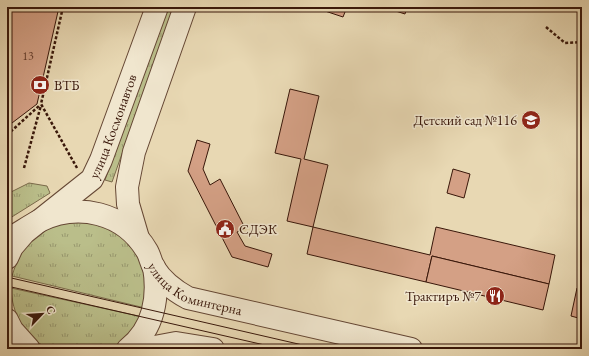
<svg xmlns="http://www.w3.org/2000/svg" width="589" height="356" font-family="'EB Garamond',serif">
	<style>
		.grass { fill: url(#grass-tufts); stroke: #7a6a4a }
		.building { fill: #d4a085; stroke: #39170a }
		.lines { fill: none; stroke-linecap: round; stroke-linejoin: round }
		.tertiary-casing { stroke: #654734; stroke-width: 24 }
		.path { stroke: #39170a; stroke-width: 2.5; stroke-dasharray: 3 2; stroke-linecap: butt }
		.tertiary { stroke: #f0e6ce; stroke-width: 22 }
		.tram { stroke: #39170a; stroke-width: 1 }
		.labels { text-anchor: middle; stroke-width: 3; stroke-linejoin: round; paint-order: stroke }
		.number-label { font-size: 12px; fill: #603929 }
		.poi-label { font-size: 14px; fill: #39170a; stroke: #f0e6ce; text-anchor: start }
		.street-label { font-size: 14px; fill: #39170a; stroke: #f0e6ce }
	</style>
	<defs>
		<pattern id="grass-tufts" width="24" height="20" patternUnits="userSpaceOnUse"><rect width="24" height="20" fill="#babe8a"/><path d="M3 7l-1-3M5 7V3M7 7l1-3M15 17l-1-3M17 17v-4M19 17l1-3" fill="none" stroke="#98996f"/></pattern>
	</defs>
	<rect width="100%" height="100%" fill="#e8d8b3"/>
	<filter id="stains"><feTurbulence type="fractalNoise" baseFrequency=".005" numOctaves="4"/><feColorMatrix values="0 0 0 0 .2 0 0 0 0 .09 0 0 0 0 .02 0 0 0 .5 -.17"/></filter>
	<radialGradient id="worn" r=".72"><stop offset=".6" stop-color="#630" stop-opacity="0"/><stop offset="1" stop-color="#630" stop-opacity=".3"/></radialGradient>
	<g class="grass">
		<path d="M166 7H174L112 182 105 180Z"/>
		<path d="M29 183 47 186 50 193 7 220V194Z"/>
		<path d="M67 221 101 223 130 242 146 272 145 308 12 276C22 243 35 233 67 221Z"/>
		<path d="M11 288 143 317 122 343 112 349H48C24 335 12 314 11 288Z"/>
	</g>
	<g class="building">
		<path d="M7 7H59L37 104 8 126Z"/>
		<path d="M313 7H347L343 17Z"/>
		<path d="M383 7H407L405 14Z"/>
		<path d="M290 89 319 96 304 159 328 165 313 227 287 221 301 159 275 153Z"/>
		<path d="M197 140 210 144 203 169 210 185 220 179 245 228 237 232 245 246 272 254 268 267 232 257 188 171Z"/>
		<path d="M453 169 470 174 464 198 447 193Z"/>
		<path d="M313 227 430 255 436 227 555 255 549 284 432 256 426 282 307 254Z"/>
		<path d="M432 256 549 284 543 310 426 282Z"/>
		<path d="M577 288 582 289V319L571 316Z"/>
	</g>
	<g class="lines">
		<defs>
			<g id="tertiary">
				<path d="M138 238 128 204 127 187 134 152 185 7"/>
				<path id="s1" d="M7 240C18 234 28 227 39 221 78 202 124 212 147 251 150 256 151 263 154 268 162 281 175 291 188 298L411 349"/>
				<path id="s2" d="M7 258 12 247 24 233 92 179 101 160 157 7"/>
				<path d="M7 320 12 330 29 349"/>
				<path d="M128 349C154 329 159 297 154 267"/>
				<path d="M144 349 176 343 213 349"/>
			</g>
		</defs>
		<use href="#tertiary" class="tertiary-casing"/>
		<g class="path">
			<path d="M63 7 41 104 77 168"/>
			<path d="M546 27 565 43 582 42"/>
			<path d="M7 135 40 105"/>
			<path d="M24 168 41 105"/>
		</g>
		<use href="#tertiary" class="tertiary"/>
		<g class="tram">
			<path d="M7 277 320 349"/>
			<path d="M7 286 282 349"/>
		</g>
	</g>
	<defs>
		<symbol id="bank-disc" viewBox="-11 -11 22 22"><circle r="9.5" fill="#8f2418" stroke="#f0e6ce"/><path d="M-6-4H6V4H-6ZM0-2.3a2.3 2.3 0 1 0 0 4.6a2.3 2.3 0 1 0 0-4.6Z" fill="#fff"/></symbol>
		<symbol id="school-disc" viewBox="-11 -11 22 22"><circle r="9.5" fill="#8f2418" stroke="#f0e6ce"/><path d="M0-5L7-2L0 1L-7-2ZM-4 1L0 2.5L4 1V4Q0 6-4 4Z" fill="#fff"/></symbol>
		<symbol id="civic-disc" viewBox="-11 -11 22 22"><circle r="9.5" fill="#8f2418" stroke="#f0e6ce"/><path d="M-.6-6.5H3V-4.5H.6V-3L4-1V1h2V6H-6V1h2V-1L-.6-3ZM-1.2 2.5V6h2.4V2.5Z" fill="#fff"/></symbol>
		<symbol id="restaurant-disc" viewBox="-11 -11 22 22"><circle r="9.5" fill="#8f2418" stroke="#f0e6ce"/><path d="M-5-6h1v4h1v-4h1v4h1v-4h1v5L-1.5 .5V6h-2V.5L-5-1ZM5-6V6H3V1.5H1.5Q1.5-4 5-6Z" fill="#fff"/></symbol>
	</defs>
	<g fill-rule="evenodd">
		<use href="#bank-disc" x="29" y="74" width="22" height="22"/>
		<use href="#school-disc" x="520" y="109" width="22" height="22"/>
		<use href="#civic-disc" x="214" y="218" width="22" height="22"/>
		<use href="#restaurant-disc" x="484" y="285" width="22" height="22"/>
	</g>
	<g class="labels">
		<g class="number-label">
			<text x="28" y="60">13</text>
		</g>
		<g class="poi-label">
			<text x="54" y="90">ВТБ</text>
			<text x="517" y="125" text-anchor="end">Детский сад №116</text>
			<text x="239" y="234">СДЭК</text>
			<text x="481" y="301" text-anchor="end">Трактиръ №7</text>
		</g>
		<g class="street-label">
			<text dy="5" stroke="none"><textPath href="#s2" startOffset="174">улица Космонавтов</textPath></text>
			<text dy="5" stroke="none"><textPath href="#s1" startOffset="227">улица Коминтерна</textPath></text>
		</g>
	</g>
	<rect width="589" height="356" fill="none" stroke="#e8d8b3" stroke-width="24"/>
	<rect x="8" y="8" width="573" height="340" fill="none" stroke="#39170a" stroke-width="2"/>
	<rect x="12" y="12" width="565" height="332" fill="none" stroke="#39170a"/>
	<g transform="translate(42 314) rotate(65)" stroke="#f0e6ce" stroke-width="3" paint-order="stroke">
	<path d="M0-3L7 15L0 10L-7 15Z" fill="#39170a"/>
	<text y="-6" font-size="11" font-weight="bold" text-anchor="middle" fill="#39170a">С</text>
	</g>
	<rect width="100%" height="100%" filter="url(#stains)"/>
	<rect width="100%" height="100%" fill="url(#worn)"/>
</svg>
